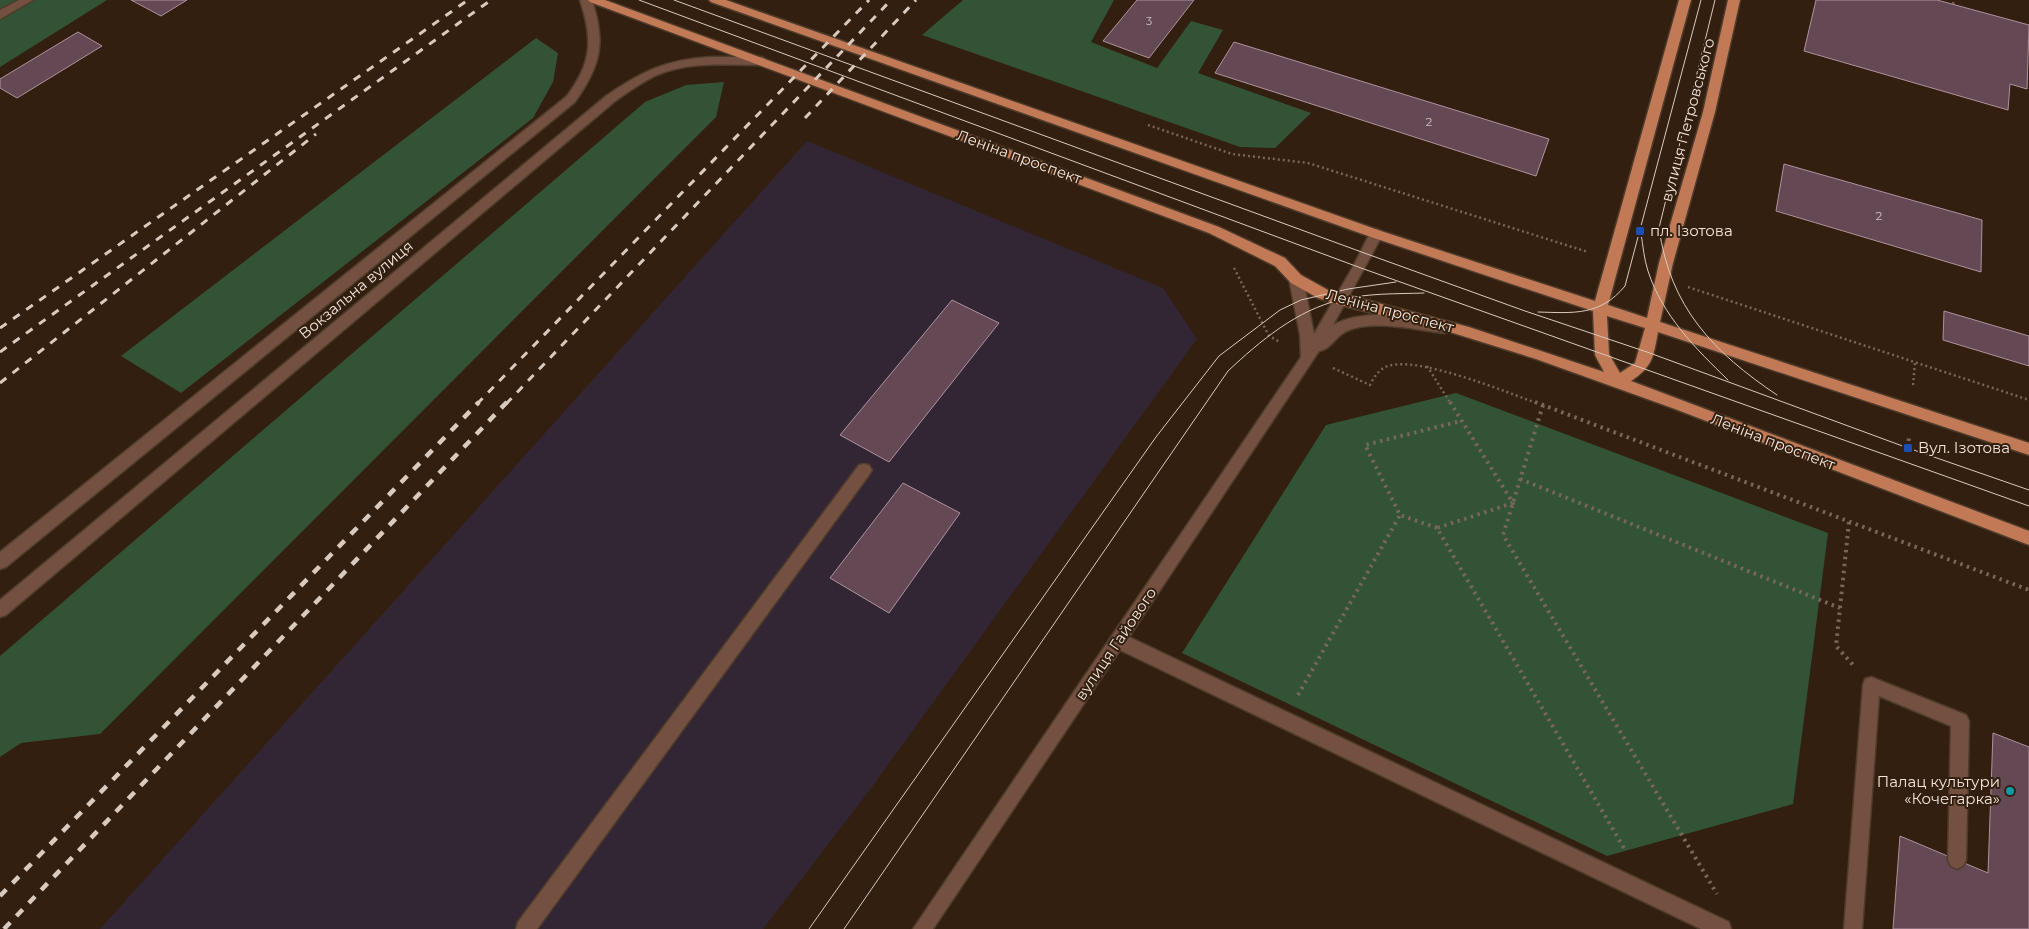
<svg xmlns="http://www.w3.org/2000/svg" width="2029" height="929" font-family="Montserrat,sans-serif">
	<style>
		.industrial { fill: #332634 }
		.green { fill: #335336 }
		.building { fill: #644955; stroke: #af919e }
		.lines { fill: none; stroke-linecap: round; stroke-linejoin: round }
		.minor-casing { stroke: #4d3b2c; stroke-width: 3 }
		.major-casing { stroke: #4d3b2c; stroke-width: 3 }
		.path-far1 { stroke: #786759; stroke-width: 2.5; stroke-dasharray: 2 3; stroke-linecap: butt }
		.path { stroke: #786759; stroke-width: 4; stroke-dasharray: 2.5 4.5; stroke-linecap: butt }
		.minor { fill: #73503f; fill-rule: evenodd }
		.major { fill: #c27955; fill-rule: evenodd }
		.tram { stroke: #d9cabf; stroke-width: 1 }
		.rail-far1 { stroke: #d9cabf; stroke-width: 3; stroke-dasharray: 8 8; stroke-linecap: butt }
		.rail { stroke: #d9cabf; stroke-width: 4.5; stroke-dasharray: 9 9; stroke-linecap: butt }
		.transit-dot { fill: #1a4fb4; stroke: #321f0f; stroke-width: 2 }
		.culture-dot { fill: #0f9aa8; stroke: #321f0f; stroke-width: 2 }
		.labels { text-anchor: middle; stroke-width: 4; stroke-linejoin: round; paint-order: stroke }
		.far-number-label { font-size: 11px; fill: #cfbeba }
		.number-label { font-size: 12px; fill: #cfbeba }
		.street-label { font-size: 15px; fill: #f3e5db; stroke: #321f0f }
		.poi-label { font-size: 15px; fill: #f3e5db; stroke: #321f0f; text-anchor: start }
	</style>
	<rect width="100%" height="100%" fill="#321f0f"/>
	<path class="industrial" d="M807 141 1163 288 1197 339 866 795 763 929H100Z"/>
	<g class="green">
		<path d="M0 0H107L0 67Z"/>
		<path d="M963 0H1114L1091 42 1157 68 1191 21 1223 30 1198 73 1311 113 1275 148 1240 147 922 35Z"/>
		<path d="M536 38 558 53 553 82 533 118 181 393 121 356Z"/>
		<path d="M724 82 716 117 100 734 21 743 0 757V656L645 102 686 85Z"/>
		<path d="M1456 393 1828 533 1793 804 1607 856 1182 653 1326 425Z"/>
	</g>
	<g class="building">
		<path d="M131 0H187L161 16Z"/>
		<path d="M1137 0H1194L1149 58 1103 41Z"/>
		<path d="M1816 0H1937L2029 25 2027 89 2010 84 2008 110 1804 51Z"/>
		<path d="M78 32 102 46 17 98 0 88V79Z"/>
		<path d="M1234 42 1549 139 1536 176 1215 73Z"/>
		<path d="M1784 164 1982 220 1981 272 1776 211Z"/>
		<path d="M952 300 999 323 889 462 840 435Z"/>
		<path d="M1944 311 2029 336V366L1943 340Z"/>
		<path d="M903 483 960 513 889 613 830 578Z"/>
		<path d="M1993 733 2029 747V929H1893L1900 836 1988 873Z"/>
	</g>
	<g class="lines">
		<defs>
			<g id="minor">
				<path d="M19 0H33L0 19V10Z"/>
				<path d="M580 0H592C606 43 601 65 575 102L6 567 0 569V552L567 96C592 62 593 40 580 0Z"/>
				<path d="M710 57H762L768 61 762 65C727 65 690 61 657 75 642 82 628 92 614 102L6 615 0 617V600L606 96C643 71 665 60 710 57Z"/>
				<path d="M1376 229 1381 231 1383 234 1333 325C1367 307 1409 318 1444 323L1449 324 1451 328 1449 332 1444 333C1416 330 1373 319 1347 331 1336 336 1330 350 1319 351L1129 637 1729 922 1731 929H1701L1120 650 933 929H913L1301 357 1300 335 1289 279 1291 275H1301L1303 279 1314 334 1354 265 1371 231Z"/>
				<path d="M864 464 869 465 872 470 869 475 537 929H516L518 922 859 465Z"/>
				<path d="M1871 677 1966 715 1969 721 1966 860 1963 866 1957 869 1951 866 1948 860 1951 726 1879 696 1862 929H1844L1863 685 1865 679Z"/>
			</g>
			<path id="major" d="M588 0H605L1219 227 1285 258 1301 275 1328 290 1469 327 1604 372 1595 355 1593 311 1371 237 711 2 709 0H726L1381 231 1595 301 1679 0H1691L1608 305 1647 318 1659 263 1703 112 1728 0H1740L1715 112 1673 263 1660 322 2029 443V455L1658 332C1653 358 1653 366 1631 381L2029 531V545L1675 409 1536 359 1453 333 1340 305 1318 298 1291 283 1275 266 1209 233 590 2ZM1607 316 1645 328 1635 363 1620 373 1609 354Z"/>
		</defs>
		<use href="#minor" class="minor-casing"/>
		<use href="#major" class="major-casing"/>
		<g class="path-far1">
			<path d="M1953 4 1954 0"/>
			<path d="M1148 125 1232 154 1308 163 1588 252"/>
			<path d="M1234 268 1269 336 1280 342"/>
			<path d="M1688 287 2029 400"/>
			<path d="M1427 366 1451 404"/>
			<path d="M1333 368 1370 385C1374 377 1379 369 1388 366 1419 356 1506 392 1539 404"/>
			<path d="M1913 385 1915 362"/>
		</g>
		<g class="path">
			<path d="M1450 402 1513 503 1437 528 1625 850"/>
			<path d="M1535 402 2029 590"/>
			<path d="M1543 405 1503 535 1717 894"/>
			<path d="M1908 448 1909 436"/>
			<path d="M1520 479 1840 608"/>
			<path d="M1849 522 1836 646 1854 666"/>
			<path d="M1437 528 1400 515 1365 445 1461 421"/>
			<path d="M1298 695 1400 515"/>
		</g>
		<use href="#minor" class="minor"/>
		<use href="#major" class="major"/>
		<g class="tram">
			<path d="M639 0 1361 268 2029 506"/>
			<path d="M674 0 1367 254 1525 311 1647 352 1908 448 2029 490"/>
			<path d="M1715 0 1659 228C1670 307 1713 352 1777 395"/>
			<path d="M1641 233C1643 246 1644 259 1648 271 1662 315 1696 349 1728 380"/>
			<path d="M1538 312C1574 313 1600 316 1625 286L1701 0"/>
			<path d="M809 929 1156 437 1219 356 1280 310 1301 300 1348 289 1396 282"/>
			<path d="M844 929 1228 371C1260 341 1297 310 1340 300 1367 293 1396 294 1424 293"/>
		</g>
		<g class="rail-far1">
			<path d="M805 118 916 0"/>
			<path d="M0 328 468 0"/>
			<path d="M0 352 491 0"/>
			<path d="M0 383 316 134"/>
			<path d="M477 404 869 0"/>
			<path d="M506 404 891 0"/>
		</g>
		<g class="rail">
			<path d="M0 896 479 402"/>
			<path d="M4 929 507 402"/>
		</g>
	</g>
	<g class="transit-dot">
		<rect x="1635" y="226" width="10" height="10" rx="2.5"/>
		<rect x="1903" y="443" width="10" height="10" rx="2.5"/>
	</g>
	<circle class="culture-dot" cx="2010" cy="791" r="5"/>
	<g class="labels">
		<g class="far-number-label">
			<text x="1149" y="25">3</text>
		</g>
		<g class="number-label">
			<text x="1429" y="126">2</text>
			<text x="1879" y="220">2</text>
		</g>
		<g class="street-label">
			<text transform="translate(1688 120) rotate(-75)" y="5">вулиця Петровського</text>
			<text transform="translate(1019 157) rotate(20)" y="5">Леніна проспект</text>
			<text transform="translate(356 290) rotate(-40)" y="5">Вокзальна вулиця</text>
			<text transform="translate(1390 311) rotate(15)" y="5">Леніна проспект</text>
			<text transform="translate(1773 442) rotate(21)" y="5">Леніна проспект</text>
			<text transform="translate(1116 644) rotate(-56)" y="5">вулиця Гайового</text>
		</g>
		<g class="poi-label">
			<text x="1650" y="236">пл. Ізотова</text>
			<text x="1918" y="453">Вул. Ізотова</text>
			<text x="2000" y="787" text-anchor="end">Палац культури<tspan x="2000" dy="17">«Кочегарка»</tspan></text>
		</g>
	</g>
</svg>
